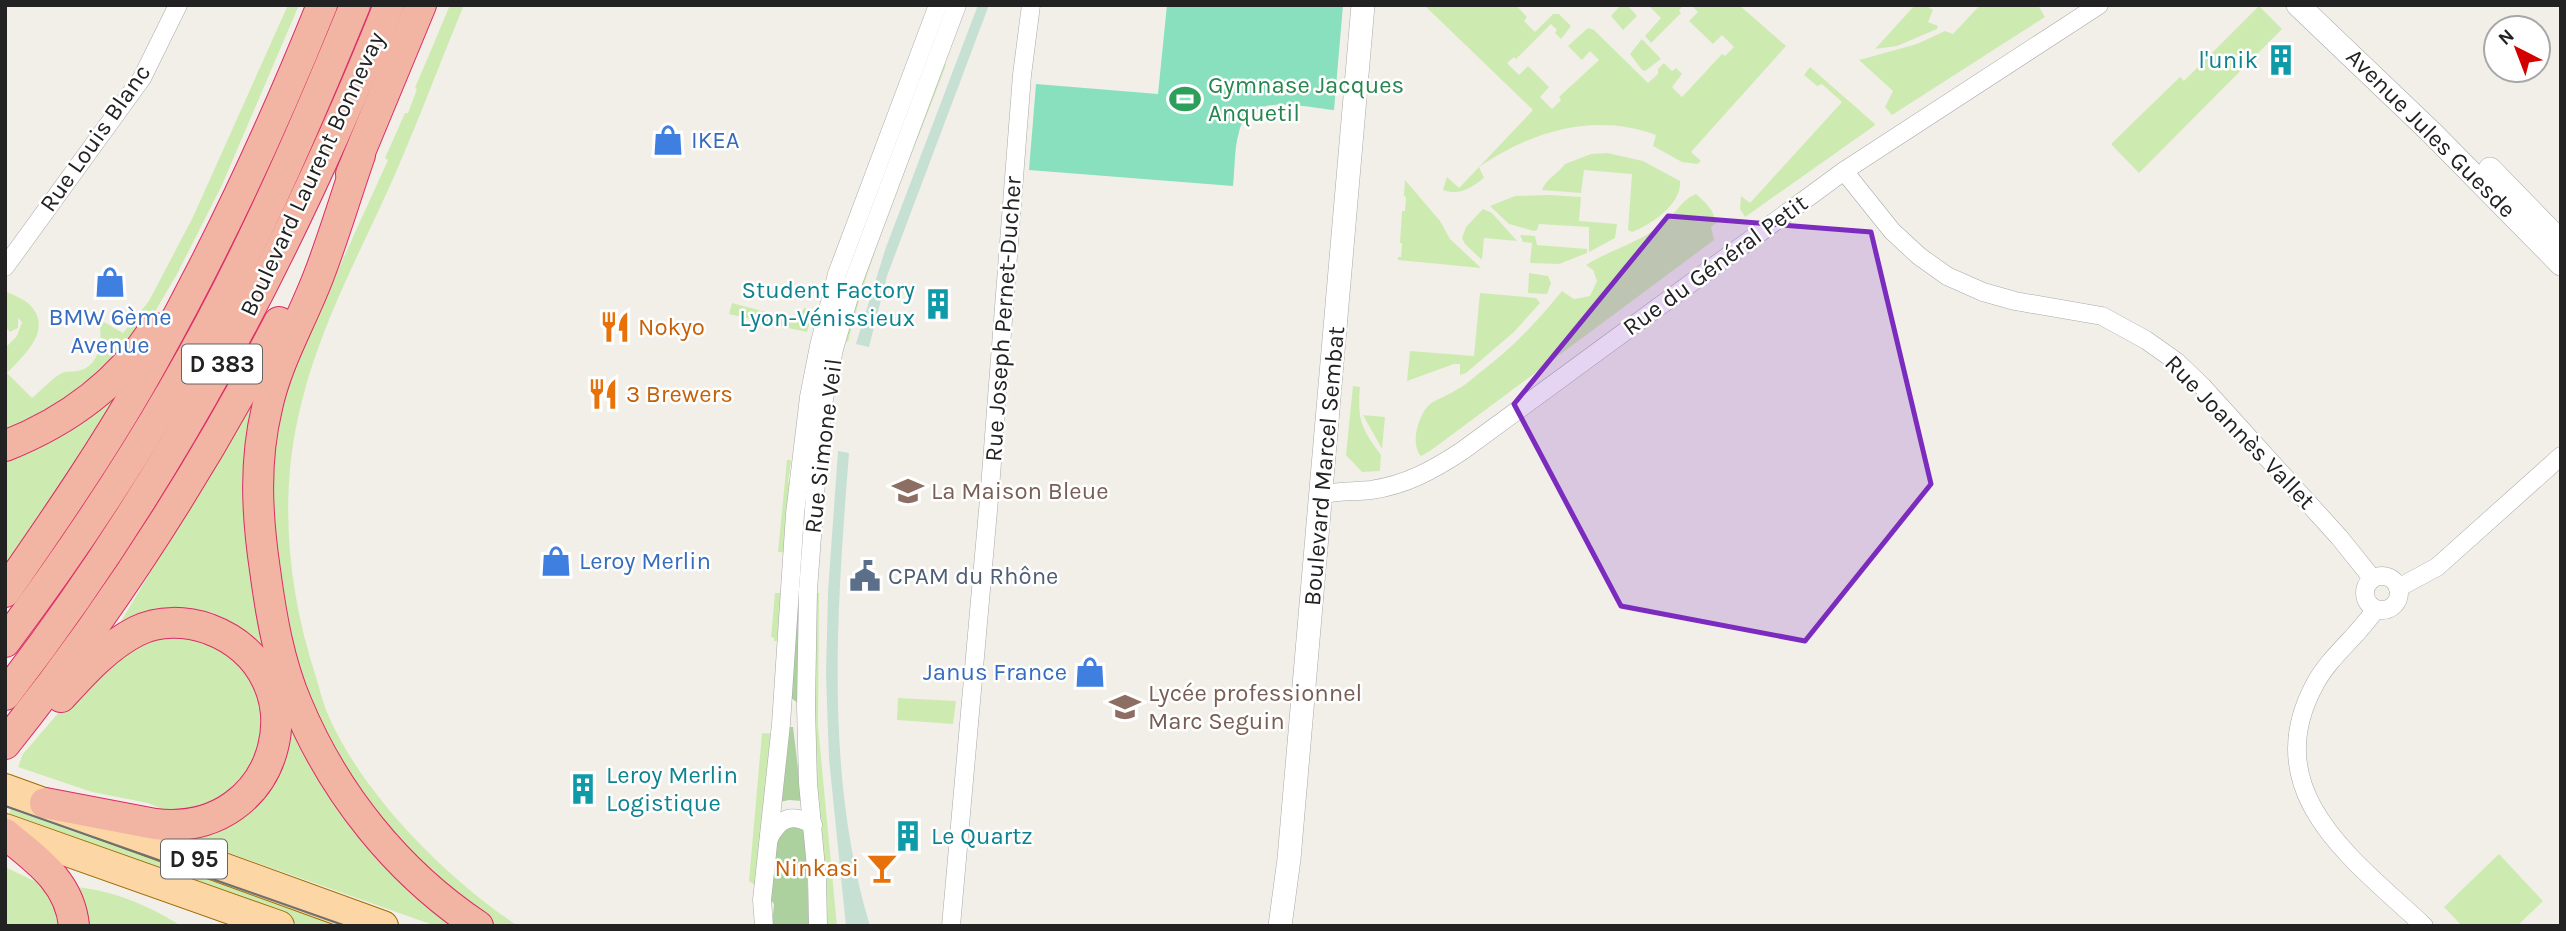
<svg xmlns="http://www.w3.org/2000/svg" width="2566" height="931" font-family="Karla,sans-serif">
	<style>
		.grass { fill: #cdebb0 }
		.forest { fill: #add19e }
		.wetland { fill: #c6e0d4 }
		.pitch { fill: #88e0be }
		.lines { fill: none; stroke-linecap: round; stroke-linejoin: round }
		.minor-casing { stroke: #a9a9a9; stroke-width: 19 }
		.tertiary-casing { stroke: #a9a9a9; stroke-width: 24 }
		.primary-casing { stroke: #a06b00; stroke-width: 32 }
		.trunk-casing { stroke: #dc2a67; stroke-width: 32 }
		.minor { stroke: #fff; stroke-width: 18 }
		.tertiary { stroke: #fff; stroke-width: 23 }
		.primary { stroke: #fcd6a4; stroke-width: 30 }
		.trunk { stroke: #f2b4a3; stroke-width: 30 }
		.tram { stroke: #707070; stroke-width: 2 }
		.marked { fill: #7b2cbf; fill-opacity: 0.2; stroke: #7b2cbf; stroke-width: 5; stroke-linejoin: round }
		.labels { text-anchor: middle; stroke-width: 5; stroke-linejoin: round; paint-order: stroke }
		.shield { fill: #fff; stroke: #646464; stroke-width: 2 }
		.shield-label { font-size: 23px; font-weight: bold; fill: #222 }
		.culture-label { font-size: 24px; fill: #0d838f; stroke: #fff; text-anchor: end }
		.leisure-label { font-size: 24px; fill: #27864d; stroke: #fff; text-anchor: start }
		.street-label { font-size: 24px; fill: #222; stroke: #fff }
		.shop-label { font-size: 24px; fill: #366cbe; stroke: #fff; text-anchor: start }
		.food-label { font-size: 24px; fill: #c56008; stroke: #fff; text-anchor: start }
		.education-label { font-size: 24px; fill: #785e54; stroke: #fff; text-anchor: start }
		.service-label { font-size: 24px; fill: #4e5e75; stroke: #fff; text-anchor: start }
	</style>
	<rect width="100%" height="100%" fill="#f2efe9"/>
	<g class="grass">
		<path d="M288 5H299L222 185 177 274 153 315 83 393 5 435V348L17 336 22 322 18 318V328L10 332 5 326V291C13 295 24 299 30 305 54 330 23 356 7 373L32 398C41 391 52 378 62 373 66 371 73 372 78 371 99 366 102 344 100 327L104 322 123 333 149 301 193 217Z"/>
		<path d="M450 5H464C441 60 420 117 396 172 363 248 322 320 302 401 278 492 287 588 316 677 320 690 323 704 329 717 364 796 447 879 518 926H496L458 898 431 874 363 797 321 728 295 658 284 604 275 551 271 493 274 441 288 380 388 160 385 158 405 113H408L417 89 415 88Z"/>
		<path d="M1424 5H1516L1527 17 1524 21 1535 32 1553 14H1559L1571 26 1561 39 1555 33 1557 30 1551 24 1516 59 1514 57 1507 63 1519 75 1528 66 1549 87 1540 97 1552 109 1561 100 1559 97 1599 60 1590 51 1582 60 1568 46 1588 28 1594 30 1648 83 1658 74V69L1664 63 1672 71 1676 68 1682 74 1672 87 1682 97 1722 54 1725 56 1734 47 1722 35 1713 44 1689 21 1698 12 1691 5H1739L1786 46 1691 152 1701 161 1697 164 1682 162 1653 146 1656 135C1594 112 1532 131 1479 167L1484 178C1471 188 1459 196 1443 190L1447 177 1459 188 1533 110Z"/>
		<path d="M1621 5H1627L1637 16 1623 30 1611 16Z"/>
		<path d="M1648 5H1684L1679 10 1681 13 1651 43 1645 36 1661 18Z"/>
		<path d="M1915 5H1925L1933 10 1928 22 1938 26 1937 29 1897 46 1875 49Z"/>
		<path d="M1980 5H2038L2045 17 1892 115 1885 107 1893 91 1859 60 1917 44 1945 31 1953 34Z"/>
		<path d="M2259 6 2282 29 2139 173 2111 144 2180 77 2184 81Z"/>
		<path d="M1642 39 1661 59 1645 71 1642 70 1630 54Z"/>
		<path d="M940 63 946 65C912 156 871 247 848 342L841 340Z"/>
		<path d="M1810 67 1875 124 1874 126 1745 217 1740 209 1741 196 1750 203 1842 102 1822 84 1817 86 1804 75Z"/>
		<path d="M1607 153 1643 161 1680 181C1682 204 1651 225 1632 232L1628 230 1632 174 1584 170 1581 193 1542 190C1546 179 1559 173 1565 164L1591 154Z"/>
		<path d="M1405 180 1440 221 1450 239 1481 268 1398 260V257H1401L1402 243H1400L1402 211H1405L1406 197 1404 196Z"/>
		<path d="M1696 194C1706 203 1714 210 1716 223L1711 227 1714 240 1430 451 1421 456C1410 444 1418 417 1428 406 1435 399 1448 396 1456 390 1464 386 1471 380 1478 374 1510 350 1537 322 1562 291L1574 299 1590 296 1597 281 1593 270 1586 265C1613 248 1644 242 1668 219 1678 210 1683 199 1696 194Z"/>
		<path d="M1550 195 1581 197 1579 221 1617 224 1615 238 1589 252V227L1539 224 1537 230 1534 231 1509 224 1490 206 1515 196Z"/>
		<path d="M1483 209 1492 213 1517 241 1484 238 1482 260 1465 244 1462 238 1466 227Z"/>
		<path d="M1520 235 1535 236 1537 245 1587 249V253L1559 264 1530 263 1532 243 1523 242Z"/>
		<path d="M1529 273 1548 276 1551 283 1547 294 1528 293Z"/>
		<path d="M1480 293 1536 298 1540 303 1514 332 1466 373 1460 375V364H1454L1407 381 1410 351 1474 356Z"/>
		<path d="M732 303 770 313 768 323 729 314Z"/>
		<path d="M804 308 822 313 819 324 810 322 807 332 774 325 777 314 799 319Z"/>
		<path d="M131 373 53 499 5 568V452Z"/>
		<path d="M267 377 258 409 295 715 464 926H436L175 834 278 768 253 647 117 628Z"/>
		<path d="M1353 386 1360 387C1357 421 1362 429 1381 455L1380 471 1362 472 1346 455Z"/>
		<path d="M1363 415 1385 417 1382 449Z"/>
		<path d="M787 460H791L788 482 795 484 789 553 778 552Z"/>
		<path d="M813 592 819 593 818 726 837 926H825L824 857 814 766Z"/>
		<path d="M775 593H786L782 642 774 641V638L771 637Z"/>
		<path d="M160 636 198 638 228 653 251 679 262 712 263 733 253 766 215 804 166 816 157 807 148 803 92 792 18 767 23 754 91 675 108 660Z"/>
		<path d="M898 698 956 701 953 724 897 720Z"/>
		<path d="M762 733 775 734 757 887 749 881Z"/>
		<path d="M13 803 362 926H303L6 821Z"/>
		<path d="M2499 854 2543 901 2517 926H2462L2444 907Z"/>
		<path d="M5 867 49 888 61 926H5Z"/>
		<path d="M77 887C114 891 150 906 181 926H83Z"/>
	</g>
	<g class="forest">
		<path d="M794 594H804L798 703 791 698Z"/>
		<path d="M785 727H793L802 801 789 800 776 803Z"/>
		<path d="M784 825H802L806 837 809 926H772L774 904 767 895 772 850Z"/>
	</g>
	<g class="wetland">
		<path d="M978 5H989L887 276 869 347 856 344 885 250Z"/>
		<path d="M838 451 849 453C837 609 824 774 870 926H846L829 759 826 675 828 592Z"/>
	</g>
	<path class="pitch" d="M1167 5H1343L1334 110C1303 107 1249 91 1239 132 1234 149 1235 169 1233 186L1029 170 1036 84 1158 94Z"/>
	<g class="lines">
		<defs>
			<g id="minor">
				<path d="M1844 171 1892 231 1919 256 1947 276 1983 292 2015 301 2102 316 2146 340 2177 362 2202 386 2339 537 2372 578"/>
				<path d="M5 267 142 78 178 5"/>
				<path d="M1321 495C1338 490 1354 492 1371 490 1406 485 1433 470 1462 451L1844 171 2099 5"/>
				<circle cx="2382" cy="593" r="17"/>
				<path d="M2398 588 2437 567 2561 456"/>
				<path d="M2375 610C2358 636 2330 656 2315 684 2256 793 2354 860 2424 926"/>
				<path d="M769 838C780 817 792 813 813 825"/>
				<path d="M764 926 762 900 781 724 795 514 809 397 819 346 837 274 938 5"/>
				<path d="M818 926 817 878 808 783 806 706 808 590 819 442 824 399 834 349 854 280 957 5"/>
				<path d="M951 926 990 488 1022 75 1031 5"/>
			</g>
			<g id="tertiary">
				<path d="M2298 5 2432 133 2561 264"/>
				<path d="M2490 169 2556 237"/>
				<path d="M1280 926 1289 859 1363 5"/>
			</g>
			<g id="primary">
				<path d="M5 789 383 926"/>
				<path d="M5 829 279 926"/>
			</g>
			<g id="trunk">
				<path d="M360 155C346 195 334 236 319 275 302 320 277 361 267 408 254 462 257 516 265 570 271 615 279 662 297 704 334 793 397 872 478 926"/>
				<path d="M351 174 421 5"/>
				<path d="M5 446C66 422 119 383 155 328"/>
				<path d="M5 592C57 517 110 440 154 360 218 245 273 127 322 5"/>
				<path d="M5 642C98 518 183 384 250 244 288 166 322 86 355 5"/>
				<path d="M5 695C168 484 290 252 389 5"/>
				<path d="M5 744C110 613 202 470 279 322"/>
				<path d="M45 803 155 824C283 839 323 672 209 629 186 621 159 620 137 631 107 646 83 673 61 697"/>
				<path d="M5 834C36 859 70 882 74 926"/>
			</g>
		</defs>
		<use href="#minor" class="minor-casing"/>
		<use href="#tertiary" class="tertiary-casing"/>
		<use href="#primary" class="primary-casing"/>
		<use href="#trunk" class="trunk-casing"/>
		<use href="#minor" class="minor"/>
		<use href="#tertiary" class="tertiary"/>
		<use href="#primary" class="primary"/>
		<use href="#trunk" class="trunk"/>
		<path class="tram" d="M5 806 346 926"/>
	</g>
	<path class="marked" d="M1668 216 1871 232 1931 484 1805 641 1621 606 1514 404Z"/>
	<defs>
		<symbol id="building-bare" viewBox="-9 -9 18 18"><path d="M-4-6H4V6H1V3H-1V6H-4ZM-2.5-4.3h1.7v1.8h-1.7ZM.8-4.3h1.7v1.8H.8ZM-2.5-1h1.7V.8h-1.7ZM.8-1h1.7V.8H.8Z" fill="#0f9aa8" stroke="#fff" stroke-width="2.5" paint-order="stroke"/></symbol>
		<symbol id="stadium-bare" viewBox="-9 -9 18 18"><path d="M0-5a6.5 5 0 1 0 0 10a6.5 5 0 1 0 0-10ZM-3.5-1.8h7v3.6h-7Z" fill="#2e9e5b" stroke="#fff" stroke-width="2.5" paint-order="stroke"/></symbol>
		<symbol id="shop-bare" viewBox="-9 -9 18 18"><path d="M-5-2.5h2.3a2.7 3.5 0 0 1 5.4 0H5L5.5 6h-11ZM-1.5-2.5h3a1.5 2.3 0 0 0-3 0Z" fill="#3f7fe0" stroke="#fff" stroke-width="2.5" paint-order="stroke"/></symbol>
		<symbol id="restaurant-bare" viewBox="-9 -9 18 18"><path d="M-5-6h1v4h1v-4h1v4h1v-4h1v5L-1.5 .5V6h-2V.5L-5-1ZM5-6V6H3V1.5H1.5Q1.5-4 5-6Z" fill="#e8710a" stroke="#fff" stroke-width="2.5" paint-order="stroke"/></symbol>
		<symbol id="school-bare" viewBox="-9 -9 18 18"><path d="M0-5L7-2L0 1L-7-2ZM-4 1L0 2.5L4 1V4Q0 6-4 4Z" fill="#8d6e63" stroke="#fff" stroke-width="2.5" paint-order="stroke"/></symbol>
		<symbol id="civic-bare" viewBox="-9 -9 18 18"><path d="M-.6-6.5H3V-4.5H.6V-3L4-1V1h2V6H-6V1h2V-1L-.6-3ZM-1.2 2.5V6h2.4V2.5Z" fill="#5c6f8a" stroke="#fff" stroke-width="2.5" paint-order="stroke"/></symbol>
		<symbol id="bar-bare" viewBox="-9 -9 18 18"><path d="M-6-5H6L.8 .8V4.5H3.5V6h-7V4.5H-.8V.8Z" fill="#e8710a" stroke="#fff" stroke-width="2.5" paint-order="stroke"/></symbol>
	</defs>
	<g fill-rule="evenodd">
		<use href="#building-bare" x="2259" y="38" width="44" height="44"/>
		<use href="#stadium-bare" x="1163" y="77" width="44" height="44"/>
		<use href="#shop-bare" x="646" y="118" width="44" height="44"/>
		<use href="#shop-bare" x="88" y="260" width="44" height="44"/>
		<use href="#building-bare" x="916" y="282" width="44" height="44"/>
		<use href="#restaurant-bare" x="593" y="305" width="44" height="44"/>
		<use href="#restaurant-bare" x="581" y="372" width="44" height="44"/>
		<use href="#school-bare" x="886" y="469" width="44" height="44"/>
		<use href="#shop-bare" x="534" y="539" width="44" height="44"/>
		<use href="#civic-bare" x="843" y="554" width="44" height="44"/>
		<use href="#shop-bare" x="1068" y="650" width="44" height="44"/>
		<use href="#school-bare" x="1103" y="685" width="44" height="44"/>
		<use href="#building-bare" x="561" y="767" width="44" height="44"/>
		<use href="#building-bare" x="886" y="814" width="44" height="44"/>
		<use href="#bar-bare" x="860" y="846" width="44" height="44"/>
	</g>
	<g class="labels">
		<g class="shield">
			<rect x="182" y="344.5" width="80" height="39" rx="5"/>
			<rect x="161" y="839.5" width="66" height="39" rx="5"/>
		</g>
		<g class="shield-label">
			<text x="222" y="372">D 383</text>
			<text x="194" y="867">D 95</text>
		</g>
		<g class="culture-label">
			<text x="2258" y="68">l'unik</text>
			<text x="915" y="298">Student Factory<tspan x="915" dy="28">Lyon-Vénissieux</tspan></text>
			<text x="606" y="783" text-anchor="start">Leroy Merlin<tspan x="606" dy="28">Logistique</tspan></text>
			<text x="931" y="844" text-anchor="start">Le Quartz</text>
		</g>
		<g class="leisure-label">
			<text x="1208" y="93">Gymnase Jacques<tspan x="1208" dy="28">Anquetil</tspan></text>
		</g>
		<g class="street-label">
			<text transform="translate(2431 133) rotate(45)" y="8">Avenue Jules Guesde</text>
			<text transform="translate(95 138) rotate(-55)" y="8">Rue Louis Blanc</text>
			<text transform="translate(312 174) rotate(-65)" y="8">Boulevard Laurent Bonnevay</text>
			<text transform="translate(1715 265) rotate(-36)" y="8">Rue du Général Petit</text>
			<text transform="translate(1003 319) rotate(-86)" y="8">Rue Joseph Pernet-Ducher</text>
			<text transform="translate(2240 432) rotate(46)" y="8">Rue Joannès Vallet</text>
			<text transform="translate(823 446) rotate(-83)" y="8">Rue Simone Veil</text>
			<text transform="translate(1324 466) rotate(-85)" y="8">Boulevard Marcel Sembat</text>
		</g>
		<g class="shop-label">
			<text x="691" y="148">IKEA</text>
			<text x="110" y="325" text-anchor="middle">BMW 6ème<tspan x="110" dy="28">Avenue</tspan></text>
			<text x="579" y="569">Leroy Merlin</text>
			<text x="1067" y="680" text-anchor="end">Janus France</text>
		</g>
		<g class="food-label">
			<text x="638" y="335">Nokyo</text>
			<text x="626" y="402">3 Brewers</text>
			<text x="859" y="876" text-anchor="end">Ninkasi</text>
		</g>
		<g class="education-label">
			<text x="931" y="499">La Maison Bleue</text>
			<text x="1148" y="701">Lycée professionnel<tspan x="1148" dy="28">Marc Seguin</tspan></text>
		</g>
		<g class="service-label">
			<text x="888" y="584">CPAM du Rhône</text>
		</g>
	</g>
	<rect width="2566" height="931" fill="none" stroke="#222222" stroke-width="14"/>
	<g transform="translate(2517 49) rotate(318)"><circle r="33" fill="#ffffff" stroke="#a7a7a7" stroke-width="2"/>
	<path d="M0-5L12 26L0 18L-12 26Z" fill="#d40000"/>
	<text y="-10" font-size="19" font-weight="bold" text-anchor="middle" fill="#222222">N</text>
	</g>
</svg>
